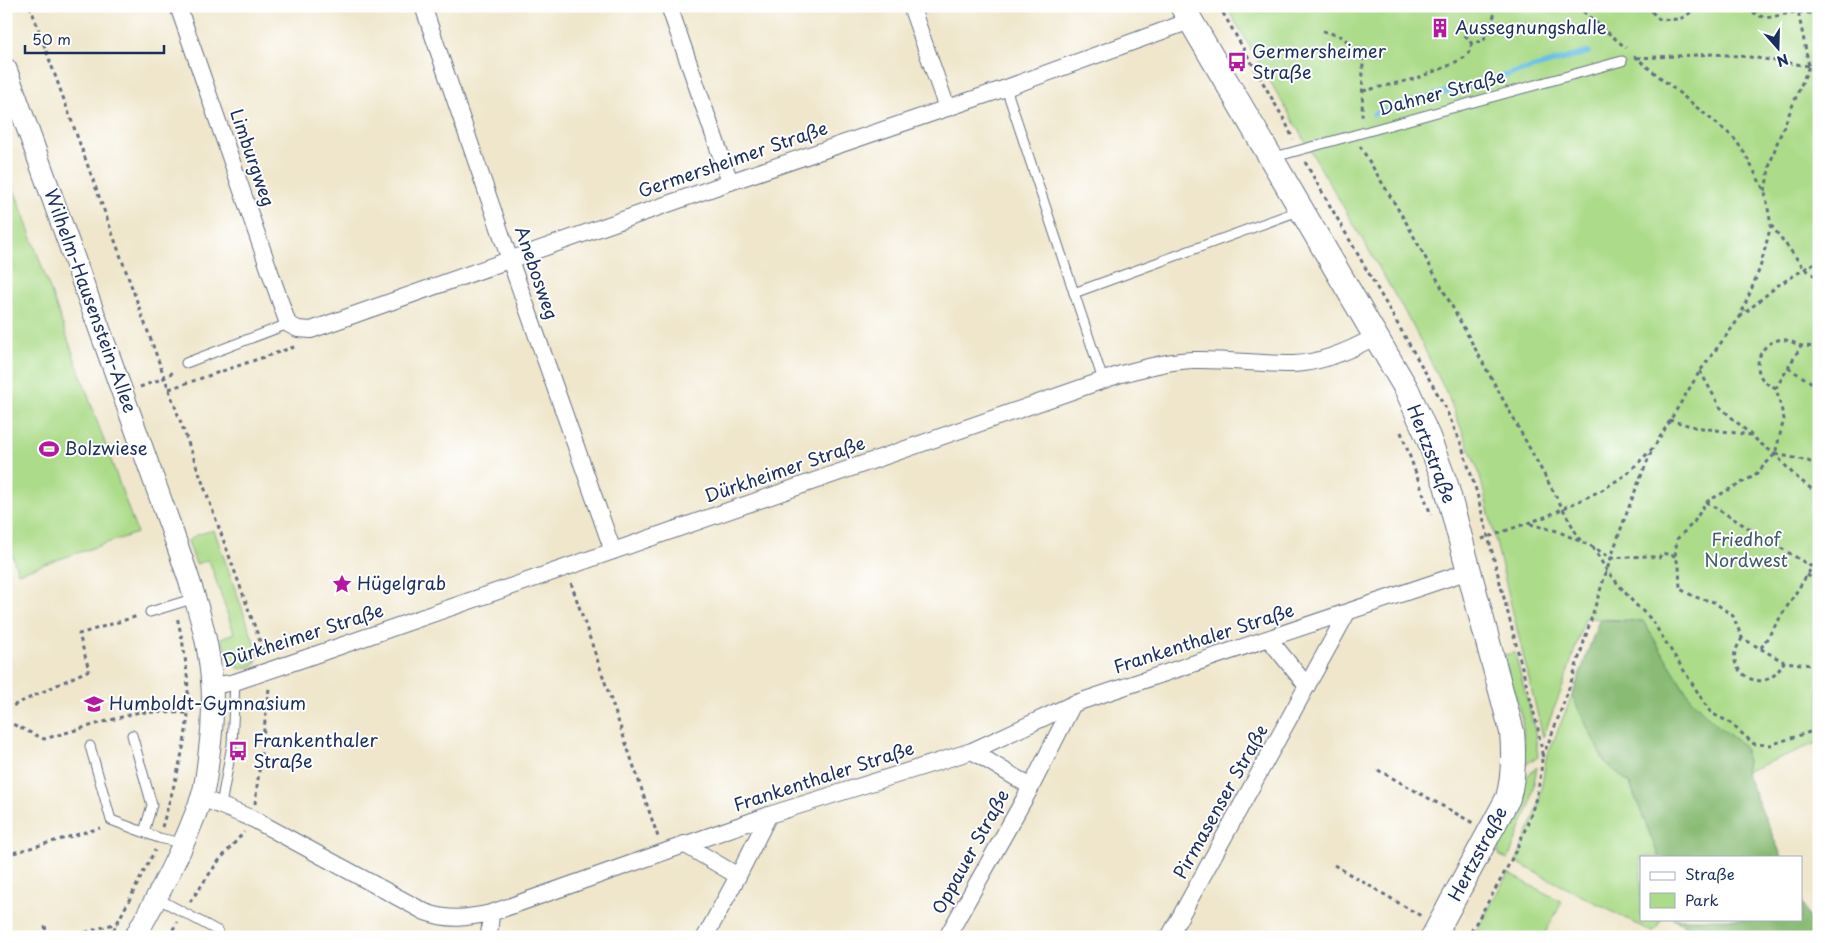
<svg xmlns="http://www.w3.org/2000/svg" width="1825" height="943" font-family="'Playpen Sans',sans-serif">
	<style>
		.green { fill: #acdb89; stroke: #648574 }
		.forest { fill: #89bb75; stroke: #52756a }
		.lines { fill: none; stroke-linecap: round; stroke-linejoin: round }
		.stream { stroke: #6abfe6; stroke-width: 5.5 }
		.service-casing { stroke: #656f84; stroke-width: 11 }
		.minor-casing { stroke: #656f84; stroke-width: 18 }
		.tertiary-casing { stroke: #656f84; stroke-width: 23 }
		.secondary-casing { stroke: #656f84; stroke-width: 26 }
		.path { stroke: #656f84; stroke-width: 3; stroke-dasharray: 4 4; stroke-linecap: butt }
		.service { stroke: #fff; stroke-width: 9 }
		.minor { stroke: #fff; stroke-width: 16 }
		.tertiary { stroke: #fff; stroke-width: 21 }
		.secondary { stroke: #fff; stroke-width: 24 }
		.labels { text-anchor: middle; stroke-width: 4; stroke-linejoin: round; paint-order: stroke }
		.poi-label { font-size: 18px; fill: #1b2f5e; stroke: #fff; text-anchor: start }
		.street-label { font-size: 18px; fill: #1b2f5e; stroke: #fff }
		.park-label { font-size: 18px; fill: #3f5a69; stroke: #fff }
	</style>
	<rect width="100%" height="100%" fill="#fff"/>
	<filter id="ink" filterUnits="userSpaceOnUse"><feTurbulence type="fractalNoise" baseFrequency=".02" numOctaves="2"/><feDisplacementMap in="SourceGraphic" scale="10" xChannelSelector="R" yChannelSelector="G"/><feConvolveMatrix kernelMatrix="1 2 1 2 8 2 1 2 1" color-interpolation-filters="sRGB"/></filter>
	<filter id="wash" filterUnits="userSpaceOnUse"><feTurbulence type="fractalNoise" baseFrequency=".0096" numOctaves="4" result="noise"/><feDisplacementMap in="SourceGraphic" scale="20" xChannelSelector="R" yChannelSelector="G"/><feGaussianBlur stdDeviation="1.12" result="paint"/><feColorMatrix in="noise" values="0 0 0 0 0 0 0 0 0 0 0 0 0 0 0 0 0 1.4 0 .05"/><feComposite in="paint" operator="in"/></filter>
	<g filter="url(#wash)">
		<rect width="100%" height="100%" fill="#efe6cb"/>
		<g class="green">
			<path d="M1226 6H1819V742L1745 772 1747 762 1744 746 1719 727 1690 698 1643 621 1585 618 1564 683 1543 737 1479 472 1448 396 1413 326Z"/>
			<path d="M6 166 137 533 18 573 6 536Z"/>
			<path d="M214 530 258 653 256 664 242 669 232 665 221 638 234 633 209 560 196 564 188 541 196 535Z"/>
			<path d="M1515 653 1535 731 1538 756 1522 767 1524 746 1522 719 1503 655Z"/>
			<path d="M1572 696 1604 761 1630 784 1659 857H1641V919H1662L1654 931 1648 930 1516 862 1538 808 1546 759Z"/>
			<path d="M1537 767 1530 805 1508 859 1500 856 1498 851 1499 838 1518 784Z"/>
			<path d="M1508 873 1562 902 1543 937H1473Z"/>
		</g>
		<g class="forest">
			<path d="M1599 620 1643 621 1690 698 1719 727 1744 746 1747 762 1745 772 1782 857H1659L1630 784 1604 761 1572 696Z"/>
			<path d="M1801 901 1817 937H1705L1673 919H1801Z"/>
		</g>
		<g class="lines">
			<path class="stream" d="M1374 114 1403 104 1589 52"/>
		</g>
	</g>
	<g filter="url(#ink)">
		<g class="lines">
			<defs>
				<g id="service">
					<path d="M1006 88 1103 380"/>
					<path d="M1271 158 1622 61"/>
					<path d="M1074 293 1301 210"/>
					<path d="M186 363 288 324"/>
					<path d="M150 612 195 598"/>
					<path d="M132 735 152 805 144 832"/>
					<path d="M90 746 111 820 159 838 182 843"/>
					<path d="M221 805 232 745 235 682"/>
					<path d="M157 898 218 931"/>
				</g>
				<g id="minor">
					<path d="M178 6 288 324 298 329 311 330 730 182 1006 88 1190 21"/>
					<path d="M423 6 510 260 613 551"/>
					<path d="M669 6 730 182"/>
					<path d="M911 6 947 108"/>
					<path d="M1269 639 1307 686"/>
					<path d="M213 686 235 682 303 659 1121 374C1145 368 1168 361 1193 360 1226 359 1259 364 1293 364 1322 363 1351 350 1376 336"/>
					<path d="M972 751 1031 787"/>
					<path d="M202 798 253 819 425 912C450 921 466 918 491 913L769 815 972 751 1073 704 1469 571"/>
					<path d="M684 844 738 876"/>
					<path d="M489 937 491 913"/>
					<path d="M705 937 738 876 769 815"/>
					<path d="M947 937 1031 787 1073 704"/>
					<path d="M1169 937 1347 613"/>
				</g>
				<path id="tertiary" d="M6 69 175 539C202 616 221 671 209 754 207 769 206 786 201 799 184 848 160 892 135 937"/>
				<path id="secondary" d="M1182 6 1407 390 1428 437 1446 485 1512 732C1514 755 1514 776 1508 798L1433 937"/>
			</defs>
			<use href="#service" class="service-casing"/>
			<use href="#minor" class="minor-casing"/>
			<use href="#tertiary" class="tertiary-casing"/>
			<use href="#secondary" class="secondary-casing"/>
			<g class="path">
				<path d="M30 6 265 655"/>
				<path d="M1219 6 1286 123 1293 139"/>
				<path d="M1577 6 1626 48"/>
				<path d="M1646 6 1659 19C1673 20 1688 21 1694 6"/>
				<path d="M1747 6C1764 27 1778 12 1799 12 1805 12 1812 14 1819 14"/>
				<path d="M1797 6 1809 66"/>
				<path d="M1323 31 1343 37 1363 60 1362 119"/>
				<path d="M1465 35 1472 44 1484 40 1495 13 1494 6"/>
				<path d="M1637 58 1715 54 1750 57 1809 66 1819 75"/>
				<path d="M1363 91 1414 79 1446 67 1467 56 1472 44"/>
				<path d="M1360 146 1407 224 1581 542"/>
				<path d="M1305 162 1444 405 1461 444 1476 490 1538 729C1539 738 1542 747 1542 756 1541 820 1498 883 1468 937"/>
				<path d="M1765 191 1770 164 1777 143 1809 66 1819 65"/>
				<path d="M1771 225 1804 268 1819 279"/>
				<path d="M1740 317 1777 286 1819 260"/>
				<path d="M1819 347 1801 346 1776 388 1784 419 1775 454 1754 476 1706 502 1694 522 1677 539 1675 556 1679 566 1680 589 1695 597 1714 602 1733 616 1742 638 1784 662 1811 665 1819 669"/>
				<path d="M1788 368 1819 387"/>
				<path d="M1700 371 1720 407 1761 444 1775 454 1794 475 1819 495"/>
				<path d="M140 387 164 378 175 371"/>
				<path d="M1776 388C1772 386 1766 384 1763 380 1752 366 1760 344 1778 340 1785 338 1794 343 1801 346"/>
				<path d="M169 389 297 346"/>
				<path d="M1669 420 1695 427 1750 435"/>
				<path d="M1401 432 1431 515"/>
				<path d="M1776 454 1808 461 1819 466"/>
				<path d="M1706 502 1812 567"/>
				<path d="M1530 524 1557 531 1593 547 1611 558 1647 556 1659 558 1662 553 1675 556"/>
				<path d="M1482 539 1545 517 1602 490 1627 474 1654 447 1700 371 1740 317 1760 268 1771 225 1765 192 1744 152 1733 137 1634 56"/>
				<path d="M1593 547 1607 571 1634 603 1651 619 1711 713 1729 722 1754 744 1770 745 1819 729"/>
				<path d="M1807 575 1819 582"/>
				<path d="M571 583 658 837"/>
				<path d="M1742 638C1740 643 1736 648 1735 652 1731 670 1752 686 1768 679 1776 675 1780 669 1784 662"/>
				<path d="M1761 648 1819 556"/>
				<path d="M6 709 89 670 79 634 138 616"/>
				<path d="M6 721 44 739 139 712 188 713"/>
				<path d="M1542 757C1571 693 1588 624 1611 558 1623 521 1637 485 1652 450"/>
				<path d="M1378 770 1473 823"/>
				<path d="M255 804 269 688"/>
				<path d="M162 827C172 792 186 748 188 712 189 679 185 649 177 617"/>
				<path d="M6 855 100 828"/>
				<path d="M1334 865 1421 916"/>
				<path d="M190 902 217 863 244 832"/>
				<path d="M45 926 47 937"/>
				<path d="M70 937 117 923"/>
				<path d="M110 937 155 850"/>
				<path d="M169 937 177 922"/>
			</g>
			<use href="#service" class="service"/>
			<use href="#minor" class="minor"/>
			<use href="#tertiary" class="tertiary"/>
			<use href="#secondary" class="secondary"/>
		</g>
	</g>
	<defs>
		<symbol id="building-bare" viewBox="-9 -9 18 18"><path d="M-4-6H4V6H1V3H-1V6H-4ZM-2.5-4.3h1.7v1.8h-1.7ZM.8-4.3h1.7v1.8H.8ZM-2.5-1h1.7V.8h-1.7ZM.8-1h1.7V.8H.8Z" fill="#b5179e" stroke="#fff" stroke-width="2.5" paint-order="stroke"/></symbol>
		<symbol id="bus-bare" viewBox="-9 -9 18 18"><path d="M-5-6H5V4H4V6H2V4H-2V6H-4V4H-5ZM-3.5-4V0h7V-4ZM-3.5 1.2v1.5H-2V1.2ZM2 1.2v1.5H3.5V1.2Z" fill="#b5179e" stroke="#fff" stroke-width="2.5" paint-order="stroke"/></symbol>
		<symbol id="stadium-bare" viewBox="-9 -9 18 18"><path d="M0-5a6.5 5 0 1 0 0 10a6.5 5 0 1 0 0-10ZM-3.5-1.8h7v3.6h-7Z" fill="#b5179e" stroke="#fff" stroke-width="2.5" paint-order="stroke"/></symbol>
		<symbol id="sight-bare" viewBox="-9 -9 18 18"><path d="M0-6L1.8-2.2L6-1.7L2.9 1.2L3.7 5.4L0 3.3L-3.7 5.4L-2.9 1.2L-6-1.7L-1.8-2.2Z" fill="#b5179e" stroke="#fff" stroke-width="2.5" paint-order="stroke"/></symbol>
		<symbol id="school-bare" viewBox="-9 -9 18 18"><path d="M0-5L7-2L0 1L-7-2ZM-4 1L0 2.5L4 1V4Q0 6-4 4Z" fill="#b5179e" stroke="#fff" stroke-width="2.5" paint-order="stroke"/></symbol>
	</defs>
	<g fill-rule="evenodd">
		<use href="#building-bare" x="1426" y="14" width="28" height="28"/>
		<use href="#bus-bare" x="1223" y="48" width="28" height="28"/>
		<use href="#stadium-bare" x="35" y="435" width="28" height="28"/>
		<use href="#sight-bare" x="328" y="570" width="28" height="28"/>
		<use href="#school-bare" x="80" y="690" width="28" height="28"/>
		<use href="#bus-bare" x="224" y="737" width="28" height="28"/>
	</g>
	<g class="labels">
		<g class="poi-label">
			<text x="1455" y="34">Aussegnungshalle</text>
			<text x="1252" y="58">Germersheimer<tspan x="1252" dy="21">Straße</tspan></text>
			<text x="64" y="455">Bolzwiese</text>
			<text x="357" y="590">Hügelgrab</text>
			<text x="109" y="710">Humboldt-Gymnasium</text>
			<text x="253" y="747">Frankenthaler<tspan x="253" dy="21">Straße</tspan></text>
		</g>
		<g class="street-label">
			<text transform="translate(1442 93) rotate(-15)" y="6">Dahner Straße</text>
			<text transform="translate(252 158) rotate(71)" y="6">Limburgweg</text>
			<text transform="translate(733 160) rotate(-19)" y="6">Germersheimer Straße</text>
			<text transform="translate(536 273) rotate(71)" y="6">Anebosweg</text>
			<text transform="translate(90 301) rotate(70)" y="6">Wilhelm-Hausenstein-Allee</text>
			<text transform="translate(1431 454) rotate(69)" y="6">Hertzstraße</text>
			<text transform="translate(785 470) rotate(-19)" y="6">Dürkheimer Straße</text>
			<text transform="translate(303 636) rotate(-18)" y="6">Dürkheimer Straße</text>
			<text transform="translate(1204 639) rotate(-18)" y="6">Frankenthaler Straße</text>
			<text transform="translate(824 777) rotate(-18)" y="6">Frankenthaler Straße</text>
			<text transform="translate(1221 802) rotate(-61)" y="6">Pirmasenser Straße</text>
			<text transform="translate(971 852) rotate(-61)" y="6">Oppauer Straße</text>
			<text transform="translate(1478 854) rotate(-62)" y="6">Hertzstraße</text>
		</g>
		<g class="park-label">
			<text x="1746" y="546">Friedhof<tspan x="1746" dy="21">Nordwest</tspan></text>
		</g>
	</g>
	<rect width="1825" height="943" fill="none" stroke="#fff" stroke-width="25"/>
	<rect x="1640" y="856" width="162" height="65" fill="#ffffff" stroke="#a4acbf"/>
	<rect x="1650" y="872" width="25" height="8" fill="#ffffff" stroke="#a4acbf"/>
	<text x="1685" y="880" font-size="15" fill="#1b2f5e">Straße</text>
	<rect x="1650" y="893" width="25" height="15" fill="#acdb89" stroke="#a4acbf"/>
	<text x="1685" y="906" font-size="15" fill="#1b2f5e">Park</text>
	<g transform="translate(1778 48) rotate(160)" stroke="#ffffff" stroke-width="4" paint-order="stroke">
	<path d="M0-4L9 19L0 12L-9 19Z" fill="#1b2f5e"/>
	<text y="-8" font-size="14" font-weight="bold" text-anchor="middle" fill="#1b2f5e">N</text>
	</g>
	<path d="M25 45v8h139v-8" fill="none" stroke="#1b2f5e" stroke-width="2.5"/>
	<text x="32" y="45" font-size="15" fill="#1b2f5e" stroke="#ffffff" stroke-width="4" paint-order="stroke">50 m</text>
</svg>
